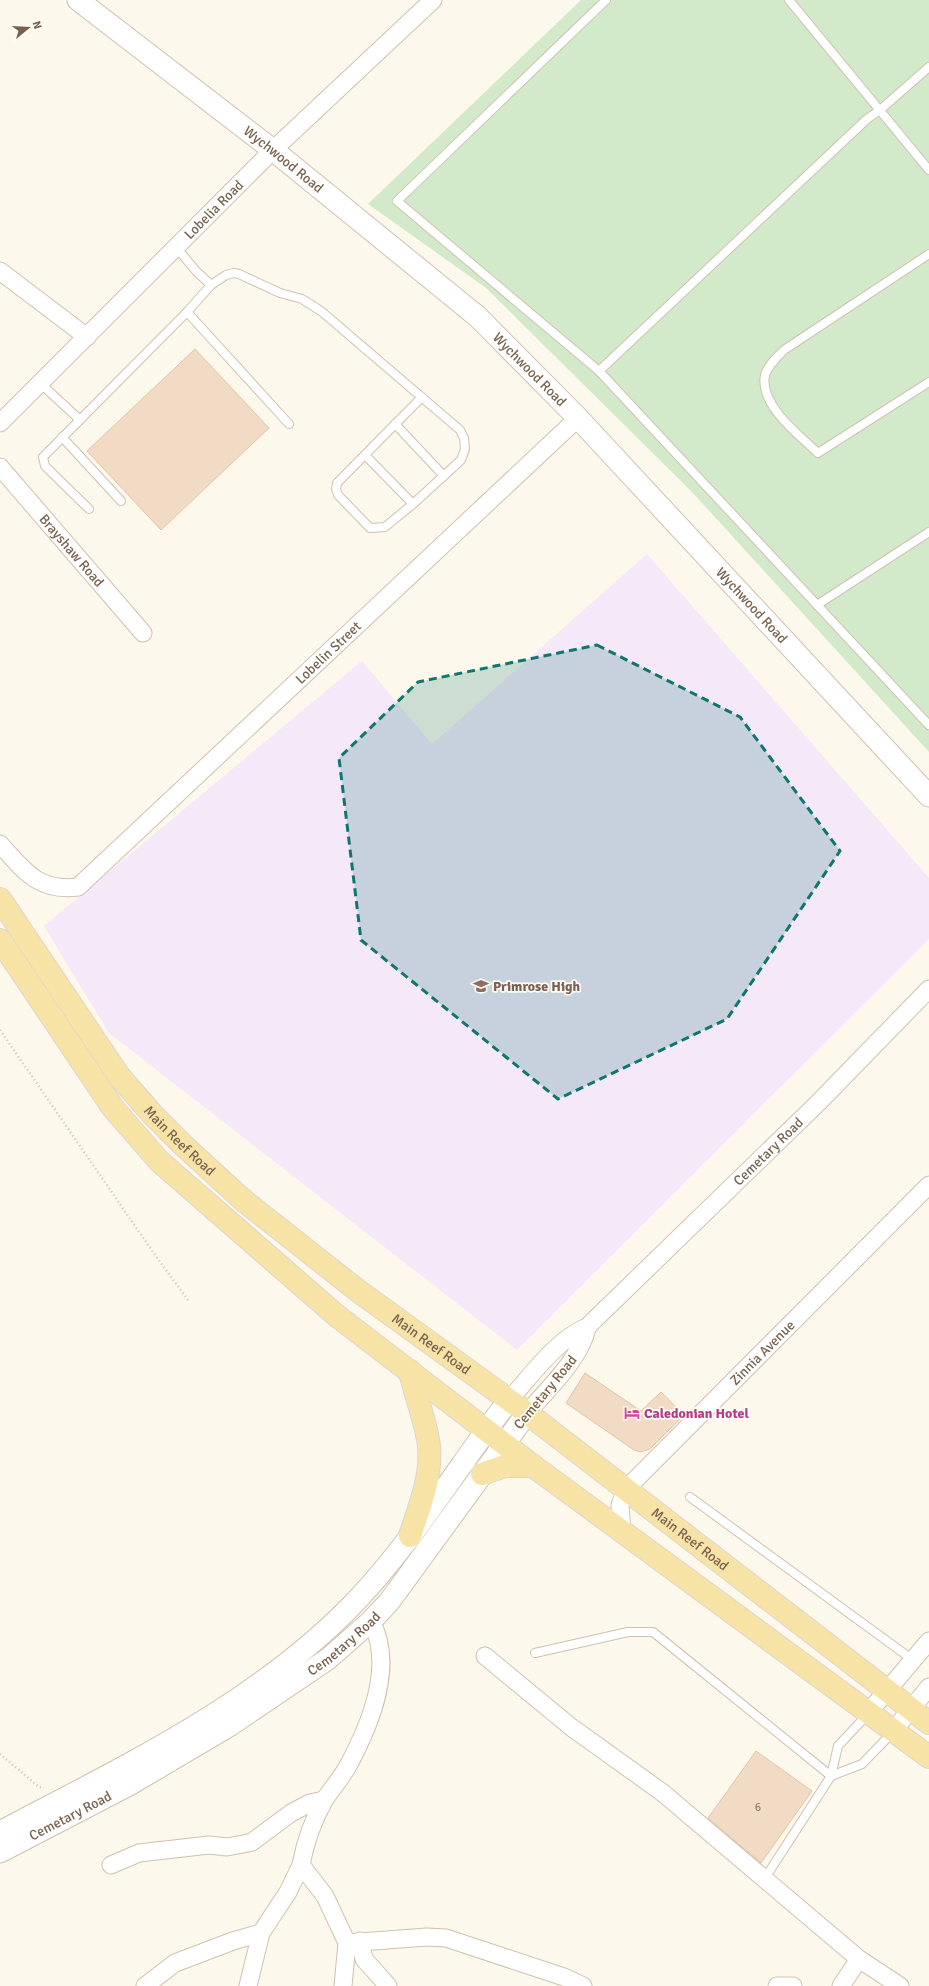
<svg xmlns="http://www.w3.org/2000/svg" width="929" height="1986" font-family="Signika,sans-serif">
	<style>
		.education { fill: #f5e8f9 }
		.green { fill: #d3eaca }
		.building { fill: #f1dbc4; stroke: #e3c4a5 }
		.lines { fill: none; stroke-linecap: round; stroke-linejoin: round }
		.service-casing { stroke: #cfc1b0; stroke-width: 10 }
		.minor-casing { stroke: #cfc1b0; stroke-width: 19 }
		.tertiary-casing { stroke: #cfc1b0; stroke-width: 23 }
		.primary-casing { stroke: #dcd6d1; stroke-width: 24 }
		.path { stroke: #d7bfa6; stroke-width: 2.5; stroke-dasharray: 1 3; stroke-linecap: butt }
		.service { stroke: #fff; stroke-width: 8 }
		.minor { stroke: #fff; stroke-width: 17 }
		.tertiary { stroke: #fff; stroke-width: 21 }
		.primary { stroke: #f8e3a7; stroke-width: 22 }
		.marked { fill: #0f766e; fill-opacity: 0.2; stroke: #0f766e; stroke-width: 3; stroke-dasharray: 8 5; stroke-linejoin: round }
		.labels { text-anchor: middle; stroke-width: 3.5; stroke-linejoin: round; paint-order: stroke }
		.number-label { font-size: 12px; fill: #96806c }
		.street-label { font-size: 14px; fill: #78624e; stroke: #fefbf2 }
		.education-label { font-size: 14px; font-weight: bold; fill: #785e54; stroke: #fefbf2; text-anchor: start }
		.hotel-label { font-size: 14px; font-weight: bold; fill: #b23c85; stroke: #fefbf2; text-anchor: start }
	</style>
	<rect width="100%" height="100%" fill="#fcf8ec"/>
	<path class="education" d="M647 554 929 878V939L517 1350 109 1033 44 926 362 661 432 744Z"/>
	<path class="green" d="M581 0H929V752L692 492 486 288 368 204Z"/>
	<g class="building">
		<path d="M195 349 269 428 161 530 87 451Z"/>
		<path d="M585 1373 641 1411 661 1392 684 1415 650 1449 640 1452 634 1450 566 1403Z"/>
		<path d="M756 1751 812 1791 761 1863 708 1818Z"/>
	</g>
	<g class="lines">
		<defs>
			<g id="service">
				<path d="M606 0 397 201 599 371 929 725"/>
				<path d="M789 0 929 170"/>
				<path d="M176 247 196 271 211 285"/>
				<path d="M929 254 784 350C777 357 768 365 765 375 759 405 799 435 818 453L929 382"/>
				<path d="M187 312 289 424"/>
				<path d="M599 371 867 119 880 110 929 67"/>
				<path d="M40 383 80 420"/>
				<path d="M395 424 444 476"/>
				<path d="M62 437 121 501"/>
				<path d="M365 455 413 504"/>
				<path d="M89 509 45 466 43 457 187 312 211 285 226 275 234 273 239 274 280 293 302 299 321 311 460 430 464 438 465 449 461 460 413 504 385 527 370 528 338 495 336 489 337 483 422 397"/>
				<path d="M817 605 929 532"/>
				<path d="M690 1497 913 1660"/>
				<path d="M535 1653 628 1632H653L831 1776 769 1872"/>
				<path d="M831 1776 862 1764 893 1732"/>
				<path d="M831 1776 838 1746 868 1714"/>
			</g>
			<g id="minor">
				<path d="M0 271 87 337"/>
				<path id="s1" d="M0 423 273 150 433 0"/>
				<path id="s2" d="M0 467 143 633"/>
				<path id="s3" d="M0 844C24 871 39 892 78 887L578 418"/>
				<path id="s4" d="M509 1400C531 1376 557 1339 587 1327L818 1103 929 989"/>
				<path d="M527 1413C547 1390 582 1357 587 1327"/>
				<path id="s5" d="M622 1532 620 1505 626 1489 929 1185"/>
				<path d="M371 1621C395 1665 371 1723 349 1764 343 1776 333 1787 325 1799 314 1818 305 1843 301 1865L325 1896 347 1943 427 1937 446 1938 564 1977 583 1986"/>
				<path d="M485 1656 571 1727 663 1793 859 1959"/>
				<path d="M868 1713 929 1641"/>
				<path d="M893 1731 929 1687"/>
				<path d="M111 1865 139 1853 209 1845 227 1847 243 1844 252 1842 291 1813 310 1803 324 1800"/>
				<path d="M360 1941 364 1959 388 1986"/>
				<path d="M145 1986 175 1963 233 1941 261 1933"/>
				<path d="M248 1986 261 1933 288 1892 301 1865"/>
				<path d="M343 1986 347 1943"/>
				<path d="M777 1986H793"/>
				<path d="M841 1986 859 1959 900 1986"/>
			</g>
			<g id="tertiary">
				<path id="s6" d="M78 0 273 150 478 317 578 418 929 796"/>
				<path d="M0 1832C123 1767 259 1703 356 1601 414 1540 458 1466 509 1400"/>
				<path id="s7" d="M0 1852 129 1785 229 1726 328 1659 371 1621 389 1602 527 1413"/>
			</g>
			<g id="primary">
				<path id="s8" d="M0 899 119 1076 153 1115 184 1146 243 1200 357 1290 527 1413 929 1723"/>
				<path d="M0 940 113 1108 159 1161 337 1316 533 1466 929 1757"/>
				<path d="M482 1474 505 1466H533"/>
				<path d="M410 1536C419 1508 432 1477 429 1446 426 1421 415 1396 410 1371"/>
			</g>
		</defs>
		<use href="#service" class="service-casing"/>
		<use href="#minor" class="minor-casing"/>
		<use href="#tertiary" class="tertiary-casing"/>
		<use href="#primary" class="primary-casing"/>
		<g class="path">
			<path d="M0 1030 155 1255 188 1300"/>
			<path d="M0 1754 39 1787 44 1788"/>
		</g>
		<use href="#service" class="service"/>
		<use href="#minor" class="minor"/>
		<use href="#tertiary" class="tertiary"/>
		<use href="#primary" class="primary"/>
	</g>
	<path class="marked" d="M597 645 740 717 840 851 727 1019 558 1099 361 940 339 758 418 682Z"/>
	<defs>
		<symbol id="school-bare" viewBox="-9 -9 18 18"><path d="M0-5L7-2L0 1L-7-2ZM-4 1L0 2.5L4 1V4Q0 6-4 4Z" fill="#8d6e63" stroke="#fefbf2" stroke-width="2.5" paint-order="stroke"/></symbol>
		<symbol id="hotel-bare" viewBox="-9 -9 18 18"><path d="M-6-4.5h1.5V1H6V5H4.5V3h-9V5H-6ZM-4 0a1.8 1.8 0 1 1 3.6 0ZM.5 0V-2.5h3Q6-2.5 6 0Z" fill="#d1479c" stroke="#fefbf2" stroke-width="2.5" paint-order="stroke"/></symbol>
	</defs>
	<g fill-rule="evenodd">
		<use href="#school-bare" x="470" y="975" width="22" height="22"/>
		<use href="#hotel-bare" x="621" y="1402" width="22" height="22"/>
	</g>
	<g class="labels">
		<g class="number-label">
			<text x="758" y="1811">6</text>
		</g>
		<g class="street-label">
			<text dy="5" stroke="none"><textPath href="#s6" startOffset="260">Wychwood Road</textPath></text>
			<text dy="5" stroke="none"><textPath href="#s1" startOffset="302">Lobelia Road</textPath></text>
			<text dy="5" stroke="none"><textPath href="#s6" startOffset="584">Wychwood Road</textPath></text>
			<text dy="5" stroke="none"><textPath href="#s2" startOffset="110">Brayshaw Road</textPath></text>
			<text dy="5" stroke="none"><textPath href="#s6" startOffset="908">Wychwood Road</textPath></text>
			<text dy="5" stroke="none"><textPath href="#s3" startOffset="437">Lobelin Street</textPath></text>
			<text dy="5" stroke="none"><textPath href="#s8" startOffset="302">Main Reef Road</textPath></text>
			<text dy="5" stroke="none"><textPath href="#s4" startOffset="360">Cemetary Road</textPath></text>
			<text dy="5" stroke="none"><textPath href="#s8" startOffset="626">Main Reef Road</textPath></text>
			<text dy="5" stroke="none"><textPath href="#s5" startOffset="237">Zinnia Avenue</textPath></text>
			<text transform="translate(545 1392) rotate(-51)" y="5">Cemetary Road</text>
			<text dy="5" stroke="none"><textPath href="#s8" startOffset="950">Main Reef Road</textPath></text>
			<text dy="5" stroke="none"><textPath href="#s7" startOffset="403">Cemetary Road</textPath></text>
			<text dy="5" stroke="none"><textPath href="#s7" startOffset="79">Cemetary Road</textPath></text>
		</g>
		<g class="education-label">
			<text x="493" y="991">Primrose High</text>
		</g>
		<g class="hotel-label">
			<text x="644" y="1418">Caledonian Hotel</text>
		</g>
	</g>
	<g transform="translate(28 28) rotate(72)" stroke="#fefbf2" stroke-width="3" paint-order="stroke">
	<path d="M0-3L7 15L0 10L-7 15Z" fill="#78624e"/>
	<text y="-6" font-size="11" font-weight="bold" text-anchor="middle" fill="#78624e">N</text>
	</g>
</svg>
